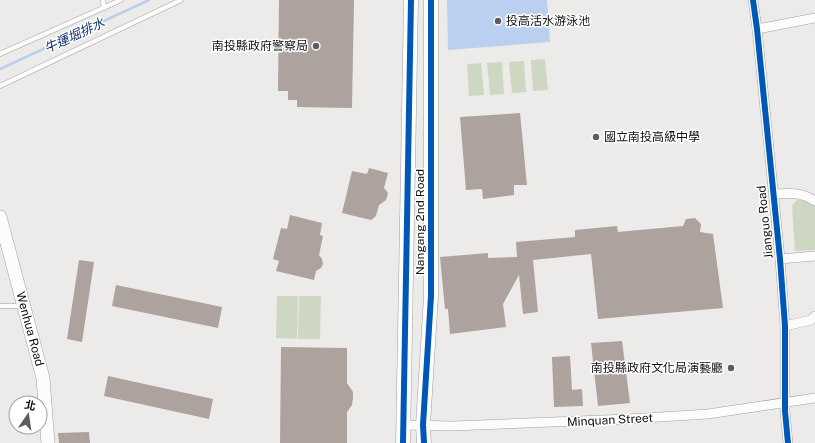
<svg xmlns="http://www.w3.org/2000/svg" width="815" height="443" font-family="'Public Sans','Noto Sans TC',sans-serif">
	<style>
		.green { fill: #cdd7c2 }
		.water { fill: #bbcff0 }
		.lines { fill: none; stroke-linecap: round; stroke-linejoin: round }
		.stream { stroke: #bbcff0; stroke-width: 2.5 }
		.building { fill: #ada29d }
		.lane-casing { stroke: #a19f9e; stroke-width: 5.5 }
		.street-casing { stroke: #a19f9e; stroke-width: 10 }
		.secondary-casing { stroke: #a19f9e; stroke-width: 14 }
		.primary-casing { stroke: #a19f9e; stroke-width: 15 }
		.lane { stroke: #fcfcfc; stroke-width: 4.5 }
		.street { stroke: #fcfcfc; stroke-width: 9 }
		.secondary { stroke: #fcfcfc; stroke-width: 13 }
		.primary { stroke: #fcfcfc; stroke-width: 14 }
		.cycleway-casing { stroke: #fff; stroke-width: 8 }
		.cycleway { stroke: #0057b8; stroke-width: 6 }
		.poi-dot { fill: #5e5d5b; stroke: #fff; stroke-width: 1.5 }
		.labels { text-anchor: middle; stroke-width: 3; stroke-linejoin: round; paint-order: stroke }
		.poi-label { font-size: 12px; fill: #11100f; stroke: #fff; text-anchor: start }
		.street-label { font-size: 12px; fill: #11100f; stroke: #fff }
		.water-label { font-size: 13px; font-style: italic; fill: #0f326a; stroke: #fff }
	</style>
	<rect width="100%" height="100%" fill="#edebe9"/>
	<g class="green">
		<path d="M545 59 548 90 533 91 531 60Z"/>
		<path d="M524 61 526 92 512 93 509 62Z"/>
		<path d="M502 62 504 94 490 95 487 63Z"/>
		<path d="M481 63 484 95 469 96 467 64Z"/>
		<path d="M797 200 806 201 815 206V250L795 251 792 205Z"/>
		<path d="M277 296H298L297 339 276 338Z"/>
		<path d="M299 296H321L320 339H298Z"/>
	</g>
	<path class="water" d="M447 0H547L550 42 448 50Z"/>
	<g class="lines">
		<path class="stream" d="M0 69 149 0"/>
	</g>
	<g class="building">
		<path d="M279 0H354L352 108 297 107V100H288V91H278Z"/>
		<path d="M520 113 527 185H514V195L483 199 482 189 466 190 460 117Z"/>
		<path d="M369 168 388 173 384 188 388 193 386 200 379 205 376 216 371 220 342 213 352 171 367 174Z"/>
		<path d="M290 215 322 223 320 235 323 236 319 255 322 259 323 264 321 268 316 271 314 280 276 271 279 261 273 259 281 228 287 229Z"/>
		<path d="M695 218 701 224 700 232 713 234 723 308 598 319 591 254 533 260 538 312 523 314 519 275 503 304 506 327 450 334 448 309H445L440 257 488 253V258L517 257 516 242 575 237V230L617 226 618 232 683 226 686 219Z"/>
		<path d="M79 260 94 262 82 342 67 339Z"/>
		<path d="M116 285 222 307 218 328 112 306Z"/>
		<path d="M622 341 630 403 598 406 591 343Z"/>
		<path d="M281 347 347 348V383L353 392V398L352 405 347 412V443H280Z"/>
		<path d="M570 356 572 390 582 389 583 406 554 407 552 357Z"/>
		<path d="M108 376 213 399 209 419 104 396Z"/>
		<path d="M89 432 90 443H59L58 433Z"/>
	</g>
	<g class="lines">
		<defs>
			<g id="lane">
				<path d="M103 0 104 8"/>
				<path d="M0 54 121 0"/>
				<path d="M0 86 181 0"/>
				<path d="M0 306H22"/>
			</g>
			<g id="street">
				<path d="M753 0 757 29 780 259 785 326V411L788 443"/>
				<path d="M757 29 815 18"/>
				<path d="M773 194C788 193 802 192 815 201"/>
				<path d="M780 259 815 256"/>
				<path d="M785 326 811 320 815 316"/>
				<path d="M403 425 453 426 628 419 708 414 815 398"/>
			</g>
			<path id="secondary" d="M0 217 43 378 48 443"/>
			<g id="primary">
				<path d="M403 443 411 0"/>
				<path d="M424 443 423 425 431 296V0"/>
			</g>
		</defs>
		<use href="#lane" class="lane-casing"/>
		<use href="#street" class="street-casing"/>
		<use href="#secondary" class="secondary-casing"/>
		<use href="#primary" class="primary-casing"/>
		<use href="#lane" class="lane"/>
		<use href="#street" class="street"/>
		<use href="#secondary" class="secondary"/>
		<use href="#primary" class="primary"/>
		<defs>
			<g id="cycleway">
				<path d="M753 0 757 29 780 259 785 326V411L788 443"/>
				<path d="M403 443 411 0"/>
				<path d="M424 443 423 425 431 296V0"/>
			</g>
		</defs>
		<use href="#cycleway" class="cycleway-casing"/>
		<use href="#cycleway" class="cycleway"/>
	</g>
	<g class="poi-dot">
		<circle cx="498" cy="21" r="4"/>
		<circle cx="316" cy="46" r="4"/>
		<circle cx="596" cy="137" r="4"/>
		<circle cx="731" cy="368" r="4"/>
	</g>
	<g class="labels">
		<g class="poi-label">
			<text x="506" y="25">投高活水游泳池</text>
			<text x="308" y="50" text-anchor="end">南投縣政府警察局</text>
			<text x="604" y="141">國立南投高級中學</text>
			<text x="723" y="372" text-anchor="end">南投縣政府文化局演藝廳</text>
		</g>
		<g class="street-label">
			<text transform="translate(420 222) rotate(-90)" y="4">Nangang 2nd Road</text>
			<text transform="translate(765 222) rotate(-96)" y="4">Jianguo Road</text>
			<text transform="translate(30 329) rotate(75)" y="4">Wenhua Road</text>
			<text transform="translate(610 420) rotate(-3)" y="4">Minquan Street</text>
		</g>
		<g class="water-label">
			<text transform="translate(74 35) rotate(-25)" y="5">牛運堀排水</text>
		</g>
	</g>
	<g transform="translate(28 415) rotate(13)"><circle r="19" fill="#ffffff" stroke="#a09f9f"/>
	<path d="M0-3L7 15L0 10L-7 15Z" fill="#5e5d5b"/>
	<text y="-6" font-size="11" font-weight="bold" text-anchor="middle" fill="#11100f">北</text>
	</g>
</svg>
